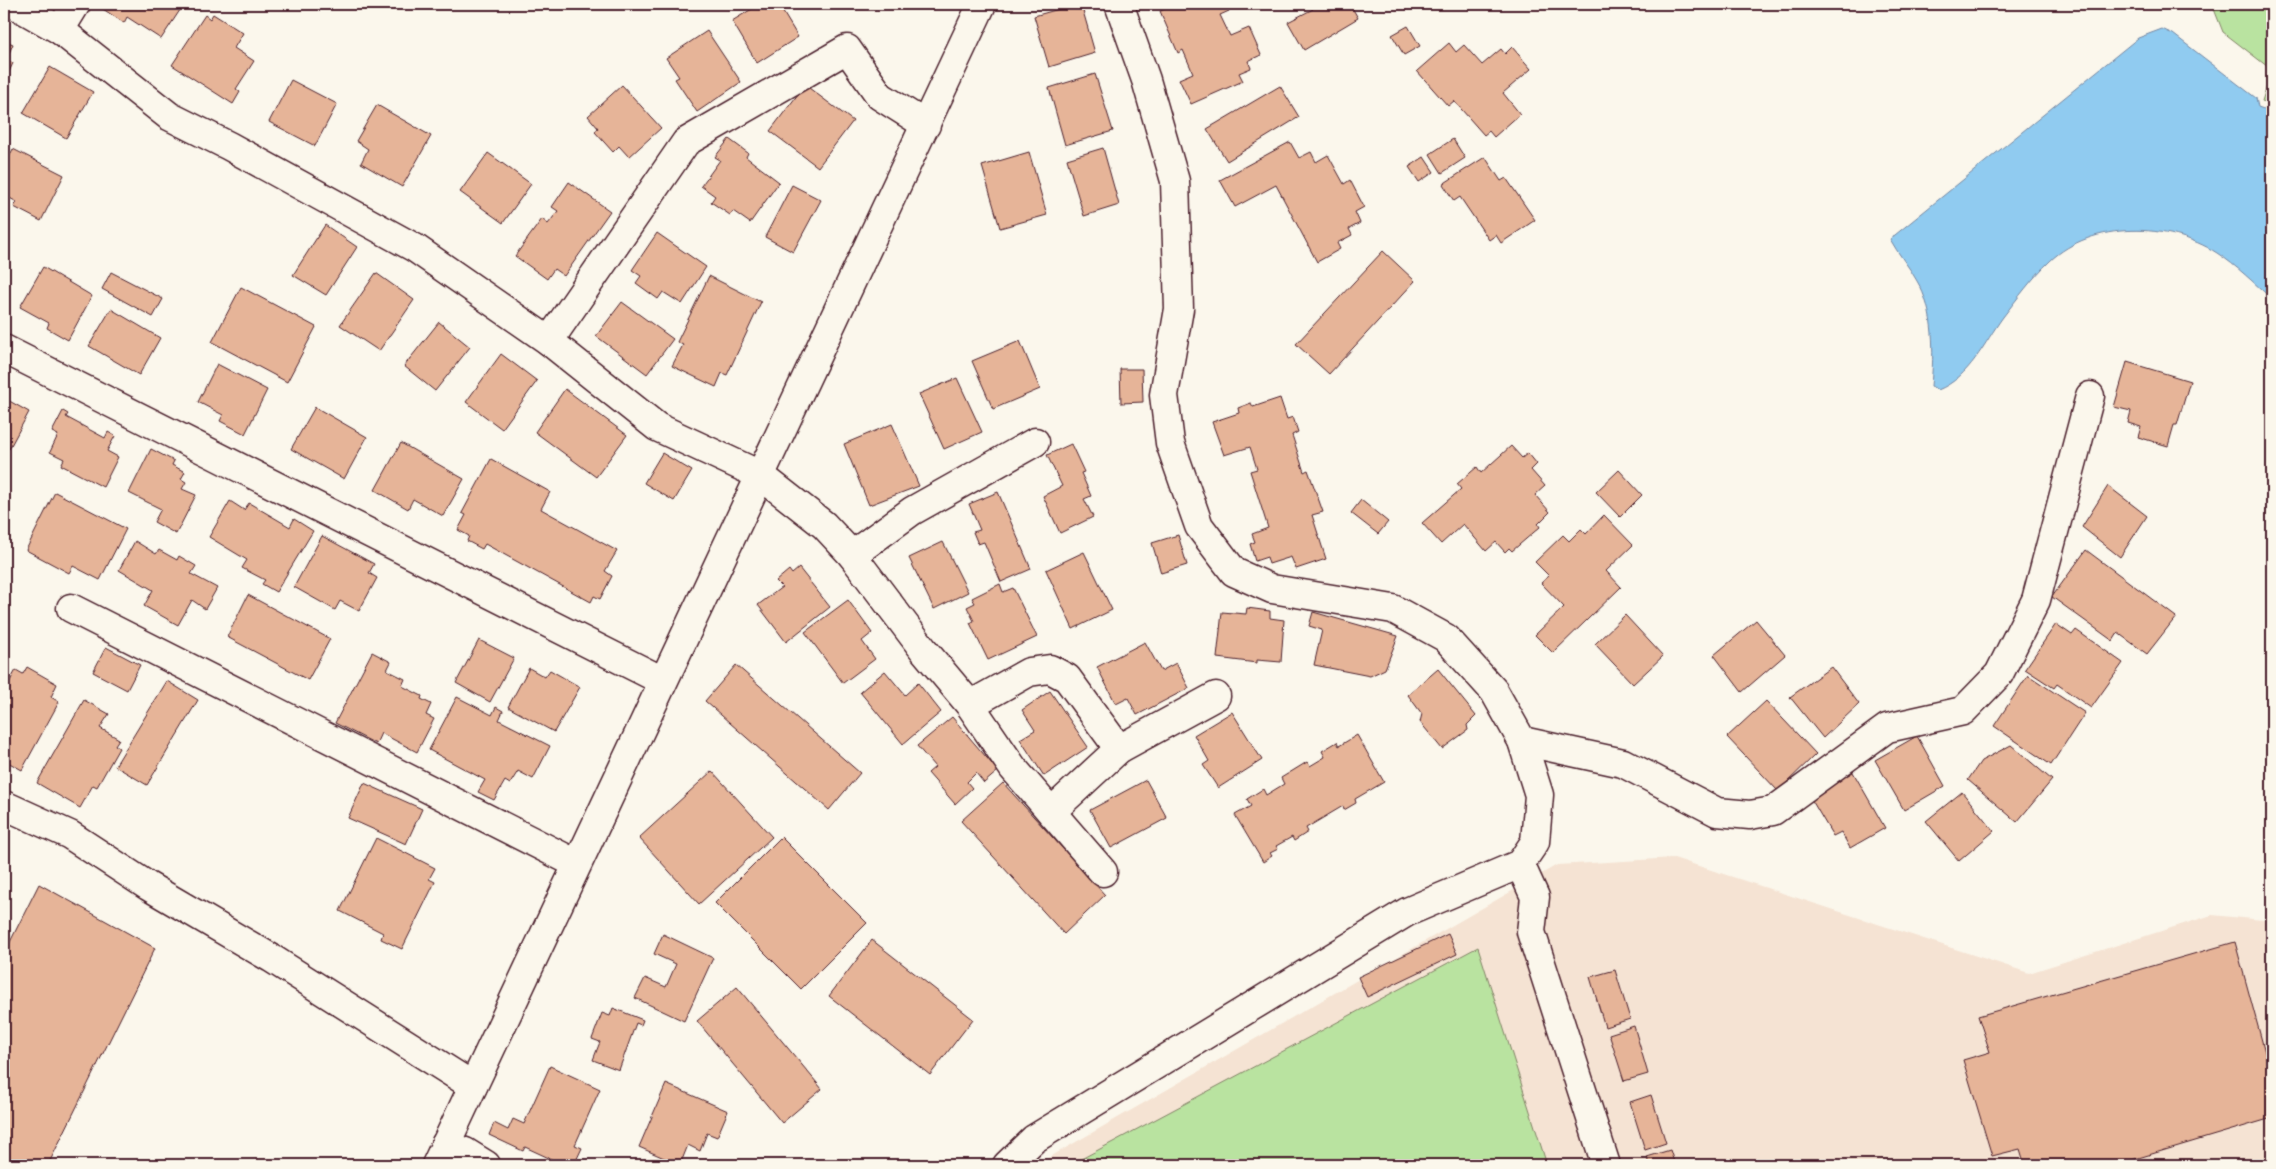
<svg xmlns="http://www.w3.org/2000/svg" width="2276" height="1169" font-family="'Balsamiq Sans',sans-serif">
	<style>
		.built { fill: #f5e3d3 }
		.green { fill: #b9e3a0; stroke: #828166 }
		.water { fill: #90cbf0; stroke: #7486a1 }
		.building { fill: #e6b498; stroke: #4a1f2b }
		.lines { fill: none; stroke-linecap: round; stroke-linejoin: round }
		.minor-casing { stroke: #4a1f2b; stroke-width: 31 }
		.minor { stroke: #fbf7ec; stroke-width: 28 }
	</style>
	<rect width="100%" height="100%" fill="#fbf7ec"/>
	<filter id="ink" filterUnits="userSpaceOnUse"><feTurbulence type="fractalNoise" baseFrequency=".02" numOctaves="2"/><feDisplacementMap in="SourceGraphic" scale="10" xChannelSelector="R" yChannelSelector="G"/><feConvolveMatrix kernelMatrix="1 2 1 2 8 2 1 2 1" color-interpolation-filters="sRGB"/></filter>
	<g filter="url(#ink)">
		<path class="built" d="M1674 858 2029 973 2212 915 2272 921V1165H1036L1557 865Z"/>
		<g class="green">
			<path d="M2212 4H2272V106L2262 101 2272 70 2223 32Z"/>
			<path d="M1478 947 1547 1165H1070Z"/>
		</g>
		<path class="water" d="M2162 29 2173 34 2256 98 2258 107 2272 112V299C2254 283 2237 266 2217 253 2169 222 2092 221 2050 261 2033 277 2017 299 2003 317 1984 343 1970 377 1938 390L1931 386C1934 352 1935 311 1917 281 1909 266 1898 254 1890 239L2138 38Z"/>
		<g class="building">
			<path d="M103 4H184L161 39 127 17 124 23 100 7Z"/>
			<path d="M760 4H778L798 37 757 63 732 21Z"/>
			<path d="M1077 4H1081L1095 53 1049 67 1034 16Z"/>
			<path d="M1177 4H1226L1229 11 1220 15 1230 36 1249 28 1261 55 1248 61 1251 68 1239 73 1243 81 1191 104 1179 79 1193 73 1183 50 1178 53 1160 11Z"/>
			<path d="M1310 4H1350L1358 18 1304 50 1288 22 1313 9Z"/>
			<path d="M213 14 243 33 234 48 254 61 236 89 240 92 233 104 172 65 205 15 210 19Z"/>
			<path d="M1408 26 1420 46 1404 55 1392 35Z"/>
			<path d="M707 31 741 82 697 112 675 79 679 77 666 58Z"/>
			<path d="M4 40 13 44 6 60 13 63 4 83Z"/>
			<path d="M1449 43 1456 52 1464 45 1482 65 1501 49 1505 54 1512 47 1531 69 1503 93 1520 114 1494 137 1489 131 1484 135 1454 101 1448 106 1417 71Z"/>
			<path d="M50 67 93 92 66 138 23 113Z"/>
			<path d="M1095 74 1113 131 1065 145 1049 88Z"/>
			<path d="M291 80 337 104 315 146 269 122Z"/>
			<path d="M622 85 661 128 629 157 619 146 613 152 595 132 598 128 588 116Z"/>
			<path d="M805 85 853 121 818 167 770 131Z"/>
			<path d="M1280 86 1299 117 1227 161 1207 129Z"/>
			<path d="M377 105 431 136 402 187 361 163 368 149 356 141Z"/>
			<path d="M729 139 748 153 746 157 779 182 750 223 733 211 730 215 711 202 715 196 701 186 720 160 715 157Z"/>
			<path d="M1453 139 1465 158 1442 173 1430 154Z"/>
			<path d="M1290 142 1299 158 1311 152 1316 162 1328 155 1344 184 1350 180 1364 207 1355 212 1360 223 1349 229 1352 235 1337 243 1340 249 1317 262 1276 185 1235 207 1220 180Z"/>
			<path d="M1103 148 1119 205 1084 216 1067 159Z"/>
			<path d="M13 149 64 175 41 221 14 207 17 202 4 195V167Z"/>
			<path d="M1029 152 1047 215 1000 228 982 166Z"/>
			<path d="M488 153 531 184 503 223 460 192Z"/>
			<path d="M1424 157 1434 172 1419 182 1409 167Z"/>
			<path d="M1485 157 1501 181 1506 178 1535 220 1501 243 1496 235 1489 240 1460 197 1454 201 1443 184Z"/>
			<path d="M569 182 610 211 564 276 554 269 547 279 515 256 542 219 548 224 558 211 552 207Z"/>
			<path d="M792 185 821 200 793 252 765 237Z"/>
			<path d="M325 225 357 247 326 295 293 275Z"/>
			<path d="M657 233 706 267 682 304 663 292 658 299 636 283 641 276 632 270Z"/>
			<path d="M1383 251 1415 281 1329 374 1296 344Z"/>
			<path d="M43 267 92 296 68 340 47 328 49 323 20 307Z"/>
			<path d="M111 272 163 299 153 317 102 289Z"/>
			<path d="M376 273 414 300 379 351 340 325Z"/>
			<path d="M709 276 761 302 727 375 722 373 716 387 672 366 683 345 677 342Z"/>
			<path d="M241 287 316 327 287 382 212 342Z"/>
			<path d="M622 302 673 339 647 374 596 336Z"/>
			<path d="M111 309 160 338 139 375 89 346Z"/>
			<path d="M439 322 470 347 435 391 404 366Z"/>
			<path d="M1020 341 1040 389 993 409 972 361Z"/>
			<path d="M501 354 537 381 502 429 466 402Z"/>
			<path d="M2127 362 2190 381 2177 425H2174L2168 446 2138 437 2141 427 2128 423 2131 411 2114 407Z"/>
			<path d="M217 364 267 390 245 434 220 421 223 415 198 402Z"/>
			<path d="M1120 369H1142L1143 402 1121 403Z"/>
			<path d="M957 378 982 432 944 449 919 394Z"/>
			<path d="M565 389 627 435 596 477 535 432Z"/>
			<path d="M4 398 29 412 9 449 4 446Z"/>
			<path d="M1280 398 1287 419 1293 417 1298 432 1292 435 1304 472 1308 470 1323 512 1312 515 1326 559 1296 569 1291 557 1269 564 1267 557 1255 561 1250 544 1255 542 1252 534 1268 528 1250 471 1257 469 1250 447 1224 455 1212 422 1239 413 1238 408 1251 403 1253 407Z"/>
			<path d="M315 407 367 437 344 479 291 449Z"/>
			<path d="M63 411 68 414 66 417 105 438 108 432 115 436 107 451 118 457 103 487 61 465 64 459 50 452 58 435 52 432Z"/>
			<path d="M892 424 919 486 869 505 844 444Z"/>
			<path d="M401 443 464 479 443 516 413 499 408 509 375 490Z"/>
			<path d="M1071 444 1084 472 1081 473 1091 496 1084 499 1093 517 1060 533 1043 496 1062 486 1047 455Z"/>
			<path d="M1511 446 1522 458 1528 453 1537 464 1531 470 1545 486 1535 495 1550 512 1538 524 1540 527 1512 551 1509 548 1505 552 1496 542 1486 551 1463 524 1441 544 1422 523 1461 489 1457 484 1477 467 1481 473Z"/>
			<path d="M151 449 174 461 172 465 185 472 181 479 186 482 182 489 196 495 176 534 154 522 161 509 129 493Z"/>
			<path d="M662 453 692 471 674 501 644 483Z"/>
			<path d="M491 459 550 492 541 509 617 551 605 571 612 576 600 599 594 596 591 602 485 544 482 549 467 541 469 536 458 530 466 515 462 513Z"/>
			<path d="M1619 470 1642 495 1620 517 1596 492Z"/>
			<path d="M2108 486 2147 516 2120 557 2082 527Z"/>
			<path d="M55 492 126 529 100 580 73 566 69 573 26 550Z"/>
			<path d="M998 492 1031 569 1001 582 984 542 978 544 973 532 980 530 969 504Z"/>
			<path d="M1361 500 1388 522 1378 534 1351 513Z"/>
			<path d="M230 501 244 510 249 503 290 527 294 519 313 531 276 592 262 584 265 580 242 568 247 560 209 537Z"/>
			<path d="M1604 515 1633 545 1606 571 1621 587 1553 653 1535 635 1564 607 1541 583 1549 576 1535 562 1563 535 1569 541 1581 529 1586 534Z"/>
			<path d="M1178 535 1187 565 1161 573 1152 543Z"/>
			<path d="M322 536 374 564 369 573 377 578 359 611 340 601 335 610 294 587Z"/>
			<path d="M135 541 156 554 159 550 177 560 179 556 196 566 191 574 217 588 205 609 192 600 178 625 144 606 153 590 119 570Z"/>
			<path d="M943 542 968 592 934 609 909 558Z"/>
			<path d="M2086 550 2176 617 2147 654 2118 633 2113 641 2052 597Z"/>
			<path d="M1084 552 1112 610 1073 629 1046 570Z"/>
			<path d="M799 568 830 607 786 642 758 605 782 587 776 581 789 570 792 574Z"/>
			<path d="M1000 584 1003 592 1013 588 1037 637 988 660 970 623 974 621 967 607 975 603 972 598Z"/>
			<path d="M248 595 330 639 308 680 227 637Z"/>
			<path d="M848 600 872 633 862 641 875 659 843 683 805 632Z"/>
			<path d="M1247 608 1270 611V618L1284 620 1281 662 1257 660V663L1217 658 1222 612 1246 614Z"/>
			<path d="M1313 612 1398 636 1385 669 1370 676 1314 665 1322 630 1309 626Z"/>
			<path d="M1625 615 1663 656 1633 684 1595 644Z"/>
			<path d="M1756 620 1785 655 1742 692 1714 655Z"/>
			<path d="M2056 624 2072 635 2076 630 2123 663 2091 708 2057 684 2054 688 2025 669Z"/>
			<path d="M479 640 514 658 490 702 456 683Z"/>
			<path d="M1145 642 1161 671 1176 663 1189 688 1137 715 1128 698 1116 704 1097 667Z"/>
			<path d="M106 647 140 665 127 690 93 672Z"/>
			<path d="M372 652 391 662 387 670 405 679 402 686 422 696 421 699 431 704 426 715 434 719 417 752 381 733 376 744 335 723Z"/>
			<path d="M736 665 860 773 829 810 705 701Z"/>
			<path d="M27 667 57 684 51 697 59 702 22 770 4 760V692L16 670 23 674Z"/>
			<path d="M1831 667 1859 704 1823 738 1790 697Z"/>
			<path d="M529 668 545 677 550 670 580 687 554 732 508 707Z"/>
			<path d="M1438 669 1476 716 1467 725 1468 730 1442 749 1420 722 1422 714 1408 695Z"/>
			<path d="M885 671 905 695 918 683 941 712 903 744 860 692Z"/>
			<path d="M2028 675 2085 713 2051 765 1994 726Z"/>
			<path d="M167 681 198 700 147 785 115 766Z"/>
			<path d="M1050 691 1088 747 1044 776 1020 739 1035 730 1022 710Z"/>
			<path d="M457 697 492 715 496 707 503 711 499 720 550 746 533 779 518 771 510 784 505 781 494 800 478 792 485 780 429 750Z"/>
			<path d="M84 700 109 714 100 728 119 739 115 745 119 748 97 787 93 785 80 808 37 783Z"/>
			<path d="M1766 701 1816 754 1778 791 1727 737Z"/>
			<path d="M1232 712 1262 760 1218 788 1203 765 1209 761 1194 735Z"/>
			<path d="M952 717 998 771 984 783 976 773 967 782 972 788 955 804 928 773 935 767 917 746Z"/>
			<path d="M1357 735 1384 782 1355 799 1356 803 1344 810 1343 806 1306 828 1308 832 1294 841 1292 837 1276 846 1278 849 1270 853 1272 856 1263 862 1235 815 1251 806 1247 799 1263 789 1266 795 1284 784 1281 778 1307 762 1310 766 1325 757 1322 751 1337 742 1339 746Z"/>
			<path d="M1917 736 1945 786 1904 810 1875 760Z"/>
			<path d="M2011 745 2052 780 2017 822 1968 780 1981 761Z"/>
			<path d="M712 771 772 837 699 904 639 838Z"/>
			<path d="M1853 772 1885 828 1850 848 1841 832 1833 836 1810 797Z"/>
			<path d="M1146 780 1167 818 1111 848 1090 810Z"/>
			<path d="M364 783 422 809 406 844 348 818Z"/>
			<path d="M1003 783 1105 895 1064 934 961 821Z"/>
			<path d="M1962 792 1994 831 1959 861 1926 821Z"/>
			<path d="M781 837 867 923 801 989 715 903Z"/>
			<path d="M376 838 435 868 429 879 435 882 402 949 381 939 383 933 340 911Z"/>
			<path d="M39 884 155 948 48 1165H4V954Z"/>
			<path d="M663 934 713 958 684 1021 635 998 645 978 666 987 676 964 654 954Z"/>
			<path d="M1448 934 1457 954 1367 997 1358 977Z"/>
			<path d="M872 940 973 1019 930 1075 829 996Z"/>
			<path d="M2235 942 2272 1078V1118L2115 1165H2025L2020 1149 1992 1156 1963 1060 1990 1052 1978 1016Z"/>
			<path d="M1615 970 1630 1019 1605 1027 1590 977Z"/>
			<path d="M737 987 822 1089 782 1123 697 1021Z"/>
			<path d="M613 1008 643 1020 641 1025 636 1023 619 1070 593 1060 600 1042 592 1039 602 1013 610 1016Z"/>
			<path d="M1634 1026 1648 1074 1624 1081 1609 1034Z"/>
			<path d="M550 1066 600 1089 575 1145 582 1148 574 1165H564L525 1147 523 1151 489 1135 494 1123 508 1130 513 1119 524 1124Z"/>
			<path d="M666 1084 728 1111 717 1137 707 1133 700 1151 688 1145 680 1165 639 1147Z"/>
			<path d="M1651 1095 1666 1143 1645 1150 1630 1102Z"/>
			<path d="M1670 1150 1675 1165H1649L1647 1157Z"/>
		</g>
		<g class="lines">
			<defs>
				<g id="minor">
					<path d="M14 4 60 30 169 116 229 146 415 248 549 341 657 427 760 475 824 525 852 555 923 649 970 705 1013 768 1103 872"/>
					<path d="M60 30 76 4"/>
					<path d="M549 341 686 142 847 49 880 96 926 125"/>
					<path d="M4 349 663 681"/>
					<path d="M852 555 912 511 1035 442"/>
					<path d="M71 608 577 864"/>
					<path d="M970 705 1029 672 1050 669 1067 678 1119 749"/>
					<path d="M1522 741 1623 763 1717 812 1750 815 1773 811 1887 728 1963 711 1999 674 2036 600 2090 396"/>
					<path d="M4 805 70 835 148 886 271 958 473 1086"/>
					<path d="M1051 812 1119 749 1216 696"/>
					<path d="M1520 864 1535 897 1531 932 1606 1165"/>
					<path d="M445 1145 465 1152 486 1165"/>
					<path d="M436 1165 982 4"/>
					<path d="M1007 1165 1034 1139 1407 912 1520 864 1535 842 1539 795 1522 741 1494 691 1446 638 1393 609 1272 589 1234 572 1199 526 1170 443 1164 395 1179 309 1175 181 1146 80 1119 4"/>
				</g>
			</defs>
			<use href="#minor" class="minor-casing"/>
			<use href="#minor" class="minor"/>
		</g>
	</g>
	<rect width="2276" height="1169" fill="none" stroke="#fbf7ec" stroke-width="20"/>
	<rect x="10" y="10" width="2256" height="1149" fill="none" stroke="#4a1f2b" stroke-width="2" filter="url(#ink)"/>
</svg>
